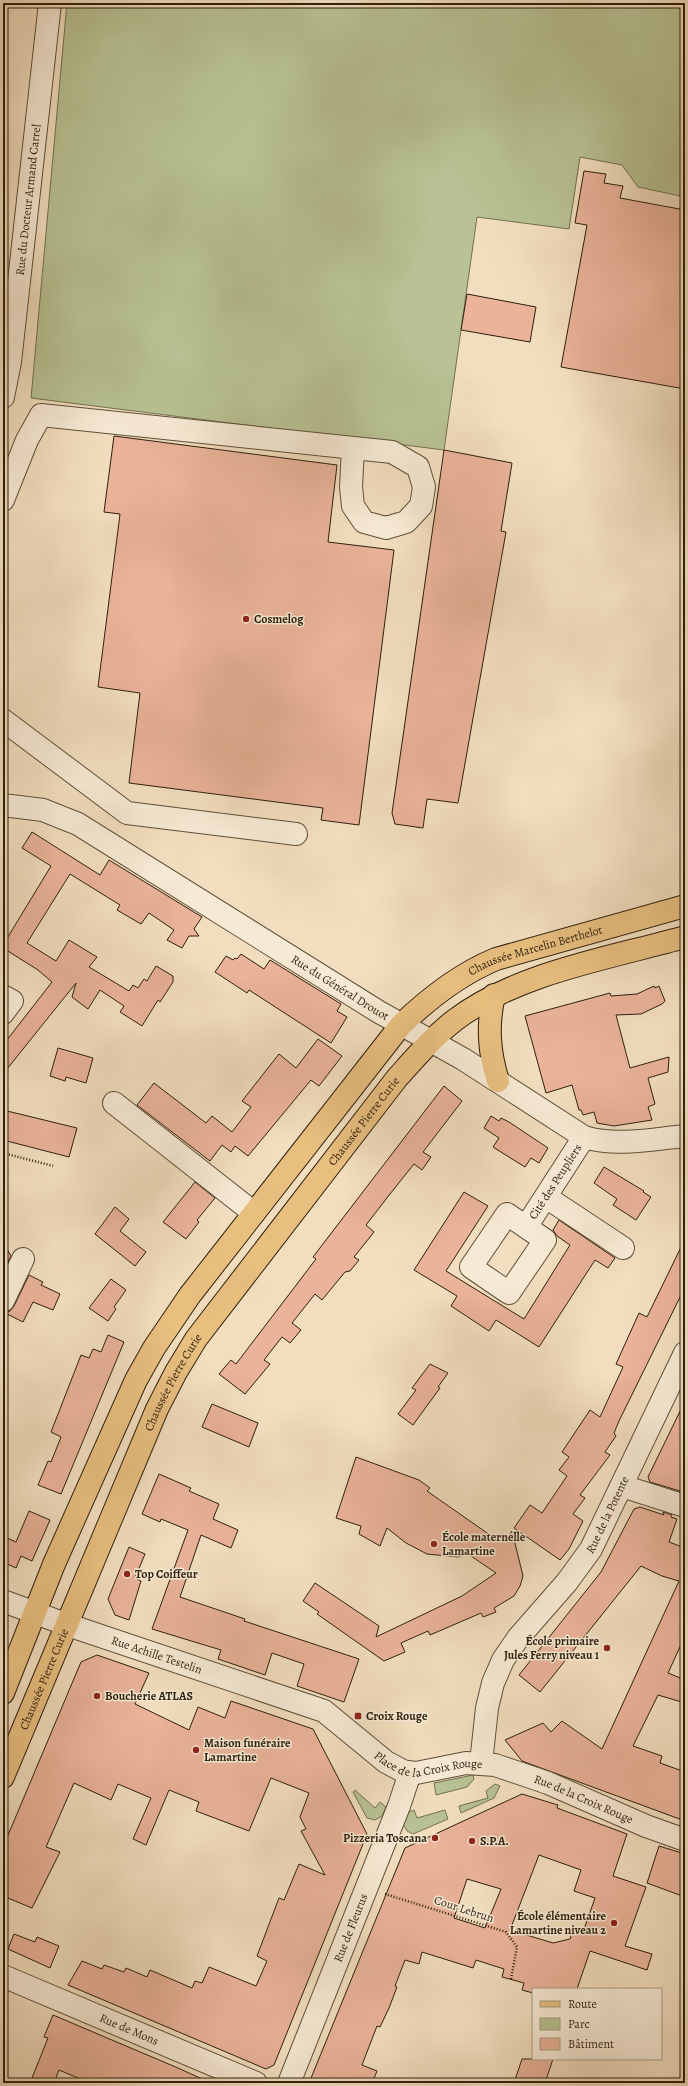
<svg xmlns="http://www.w3.org/2000/svg" width="688" height="2086" font-family="Alegreya,serif">
	<style>
		.green { fill: #b8c294; stroke: #727050 }
		.building { fill: #eab39a; stroke: #2d1f0c; fill-rule: evenodd }
		.lines { fill: none; stroke-linecap: round; stroke-linejoin: round }
		.minor-casing { stroke: #5e4f39; stroke-width: 24 }
		.major-casing { stroke: #2d1f0c; stroke-width: 24 }
		.path { stroke: #2d1f0c; stroke-width: 2.5; stroke-dasharray: 1 2; stroke-linecap: butt }
		.minor { stroke: #f7ead5; stroke-width: 22 }
		.major { stroke: #e9bf80; stroke-width: 22 }
		.poi-dot { fill: #8f2418; stroke: #f7ead5; stroke-width: 1.5 }
		.labels { text-anchor: middle; stroke-width: 3; stroke-linejoin: round; paint-order: stroke }
		.street-label { font-size: 12px; fill: #2d1f0c; stroke: #f7ead5 }
		.poi-label { font-size: 12px; font-weight: bold; fill: #2d1f0c; stroke: #f7ead5; text-anchor: start }
	</style>
	<rect width="100%" height="100%" fill="#f2debf"/>
	<filter id="stains"><feTurbulence type="fractalNoise" baseFrequency=".005" numOctaves="4"/><feColorMatrix values="0 0 0 0 .2 0 0 0 0 .09 0 0 0 0 .02 0 0 0 .5 -.17"/></filter>
	<radialGradient id="worn" r=".72"><stop offset=".6" stop-color="#630" stop-opacity="0"/><stop offset="1" stop-color="#630" stop-opacity=".3"/></radialGradient>
	<g class="green">
		<path d="M67 3H685V197L638 187 622 165 580 157 569 229 477 217 444 450 31 398Z"/>
		<path d="M473 1775 474 1779 467 1787 436 1795 434 1783Z"/>
		<path d="M495 1784 500 1786 494 1798 461 1813 459 1806 488 1798 486 1791Z"/>
		<path d="M355 1790 375 1808 380 1802 386 1807 382 1816 375 1820 367 1818 353 1792Z"/>
		<path d="M414 1810 417 1818 445 1810 448 1819 413 1834 407 1831 403 1824 406 1813Z"/>
	</g>
	<g class="building">
		<path d="M584 171 606 174 604 183 623 186 620 198 685 210V389L561 367 587 225 575 223Z"/>
		<path d="M467 294 536 307 530 342 461 330Z"/>
		<path d="M114 436 337 465 328 542 394 550 359 825 321 820 323 808 129 783 140 693 98 687 120 514 104 512Z"/>
		<path d="M444 450 512 463 501 531 506 532 458 803 427 799 423 828 395 824 392 813Z"/>
		<path d="M32 832 100 875 109 860 202 917 194 929 199 936H189L182 948 167 940 174 930 149 913 141 924 117 910 120 905 70 874 27 943 56 961 69 940 97 957 89 967 129 991 133 985 138 988 144 979 147 981 156 966 173 976V982L160 1002 158 1000 142 1026 120 1012 124 1006 100 990 88 1009 72 997 76 983 3 1074V1045L52 982 38 970 3 948V945L51 866 22 848Z"/>
		<path d="M241 954 264 969 270 960 341 1004 337 1011 347 1017 331 1043 249 990 247 993 215 972 226 956 233 960 235 958 237 959Z"/>
		<path d="M654 986 655 988 659 986 665 1001 662 1004 641 1014 616 1015 630 1068 669 1057 668 1072 648 1078 655 1104 648 1107 652 1120 614 1126 597 1123 594 1112 583 1115 581 1110H579L572 1085 546 1093 525 1016 610 993 611 996 637 994Z"/>
		<path d="M318 1039 342 1056 319 1086 311 1080 248 1156 235 1146 231 1152 222 1145 210 1161 137 1105 154 1083 206 1123 212 1116 232 1132 251 1107 242 1101 279 1054 296 1068Z"/>
		<path d="M58 1048 93 1058 86 1083 66 1077 65 1081 50 1076Z"/>
		<path d="M444 1086 462 1101 423 1152 431 1157 422 1170 414 1164 390 1194 366 1225 374 1232 354 1257 359 1260 350 1271 345 1272 322 1300 315 1294 292 1323 301 1330 290 1343 282 1337 264 1360 270 1364 245 1394 219 1374 231 1360 236 1364 316 1259 313 1257Z"/>
		<path d="M3 1110 77 1128 69 1157 3 1140Z"/>
		<path d="M491 1116 499 1121 501 1118 509 1122 548 1148 539 1163 531 1158 525 1167 493 1147 499 1138 484 1128Z"/>
		<path d="M604 1167 644 1191 643 1192 651 1197 636 1220 613 1205 617 1199 594 1183Z"/>
		<path d="M195 1182 215 1198 197 1220 199 1222 186 1239 163 1222Z"/>
		<path d="M464 1192 488 1206 446 1271 524 1319 570 1245 557 1236 553 1230 559 1220 615 1258 608 1268 595 1260 539 1347 496 1320 489 1331 451 1306 457 1296 414 1270Z"/>
		<path d="M115 1207 129 1219 120 1231 146 1252 135 1266 95 1234Z"/>
		<path d="M685 1239V1287L619 1421 614 1433 616 1436 605 1452 610 1455 580 1495 585 1498 573 1514 583 1521 569 1549 560 1560 514 1528 530 1505 542 1513 567 1476 559 1470 569 1457 562 1452 590 1410 600 1417 623 1367 616 1364 639 1313 647 1317Z"/>
		<path d="M3 1242 11 1256 3 1272Z"/>
		<path d="M29 1275 43 1282 41 1285 60 1294 53 1310 33 1302 23 1322 5 1313 10 1311 14 1306Z"/>
		<path d="M111 1279 126 1290 114 1307 116 1309 108 1321 89 1308Z"/>
		<path d="M108 1335 124 1342 61 1494 38 1485 48 1461 51 1462 61 1437 51 1432 81 1355 89 1358 93 1349 101 1352Z"/>
		<path d="M430 1364 448 1373 438 1387 440 1388 413 1425 398 1414 416 1390 412 1388Z"/>
		<path d="M685 1401V1478L680 1491 650 1482 648 1477Z"/>
		<path d="M212 1404 258 1423 249 1447 202 1427Z"/>
		<path d="M356 1457 419 1480 430 1488 427 1491 500 1542 503 1538 506 1540 512 1531 523 1576 520 1586 514 1596 494 1608 496 1612 483 1617 481 1613 430 1635 428 1631 401 1643 405 1652 384 1661 317 1614 319 1612 303 1601 315 1583 379 1626 376 1637 462 1596 496 1573 468 1554 458 1557 427 1554 406 1543 387 1528 380 1546 359 1534 361 1526 336 1518Z"/>
		<path d="M159 1474 191 1488 189 1491 219 1504 213 1519 238 1530 231 1548 201 1535 180 1597 245 1619 244 1621 359 1659 344 1702 297 1686 304 1664 272 1653 265 1675 218 1659 221 1650 152 1629 188 1530 161 1519 160 1522 142 1514Z"/>
		<path d="M640 1507 664 1515 663 1512 672 1515 671 1517 677 1519 669 1542 685 1548V1636L668 1673 685 1680V1703L658 1695 633 1746 662 1756 660 1763 685 1772V1821L522 1761 505 1740 543 1723 551 1732 562 1721 602 1749 679 1581 662 1576 641 1566 540 1692 519 1675 601 1572 634 1509Z"/>
		<path d="M29 1511 50 1520 32 1561 21 1556 16 1568 3 1562V1547L7 1538 16 1542Z"/>
		<path d="M129 1547 145 1554 135 1578 141 1581 129 1620 115 1615 108 1599Z"/>
		<path d="M97 1655 149 1673 135 1704 189 1730 198 1707 225 1718 231 1701 313 1729 367 1834 274 2065 266 2069 68 1985 82 1961 102 1969 104 1965 124 1972 126 1968 147 1977 150 1970 192 1988 195 1981 202 1983 209 1967 256 1986 267 1961 257 1956 279 1898 284 1900 299 1864 325 1875 301 1831 306 1829 300 1817 309 1793 271 1778 249 1831 196 1811 199 1802 169 1790 146 1845 133 1839 151 1798 118 1784 111 1800 74 1783 46 1847 60 1852 32 1908 3 1896V1847L81 1662Z"/>
		<path d="M522 1794 558 1805 557 1808 627 1834 613 1876 646 1887 625 1946 652 1954 647 1970 590 1951 577 1989H533V1993L522 1990 524 1983 502 1977 504 1969 476 1960 473 1968 422 1952 419 1964 405 1960 395 1986 397 1987 389 2008 380 2027 377 2026 362 2065 377 2071 372 2083H309L405 1848ZM539 1855 581 1870 574 1891 595 1898 583 1932 573 1929 570 1939 553 1943 510 1930ZM467 1879 501 1889 485 1928 454 1918Z"/>
		<path d="M659 1846 685 1854V1897L647 1883Z"/>
		<path d="M14 1934 35 1942 37 1937 59 1946 50 1968 8 1949Z"/>
		<path d="M53 2015 178 2068 211 2083H90L59 2070 54 2083H30L48 2038 44 2037Z"/>
		<path d="M522 2059H553L545 2083H514Z"/>
	</g>
	<g class="lines">
		<defs>
			<g id="minor">
				<path id="s1" d="M3 397 10 362 50 3"/>
				<path d="M3 500 27 440 41 415 392 452 418 467 424 487 421 506 406 522 386 528 364 522 353 506 351 487 353 448"/>
				<path d="M3 720 127 813 296 834"/>
				<path id="s2" d="M3 805 43 810 78 824 379 1012 463 1059 584 1137C617 1147 652 1139 685 1136"/>
				<path d="M3 996 12 1001 3 1013"/>
				<path d="M114 1103 254 1213"/>
				<path d="M546 1197 623 1248"/>
				<path d="M507 1214 545 1240 509 1293 471 1267Z"/>
				<path id="s3" d="M526 1227 584 1137"/>
				<path d="M3 1301 23 1259"/>
				<path d="M622 1486 685 1506"/>
				<path id="s4" d="M3 1601 68 1625 324 1711 386 1762 403 1771 416 1773 466 1763 495 1765 548 1783 646 1826 685 1840"/>
				<path id="s5" d="M481 1763 487 1708 493 1683 503 1660 518 1638 567 1582 591 1549 685 1353"/>
				<path id="s6" d="M3 1976 256 2083"/>
				<path id="s7" d="M289 2083 399 1806 410 1773"/>
			</g>
			<g id="major">
				<path d="M494 995C487 1026 489 1052 498 1081"/>
				<path id="s8" d="M3 1693 54 1564 136 1380 154 1348 190 1295 401 1025C429 998 460 974 496 959L685 906"/>
				<path id="s9" d="M3 1777 157 1409 176 1372 196 1339 397 1078C415 1058 433 1037 455 1020 517 973 610 958 685 937"/>
			</g>
		</defs>
		<use href="#minor" class="minor-casing"/>
		<use href="#major" class="major-casing"/>
		<g class="path">
			<path d="M3 1153 53 1166"/>
			<path d="M385 1894 506 1932 517 1947 511 1979"/>
		</g>
		<use href="#minor" class="minor"/>
		<use href="#major" class="major"/>
	</g>
	<g class="poi-dot">
		<circle cx="246" cy="619" r="4"/>
		<circle cx="434" cy="1544" r="4"/>
		<circle cx="127" cy="1574" r="4"/>
		<circle cx="607" cy="1648" r="4"/>
		<circle cx="97" cy="1696" r="4"/>
		<rect x="354" y="1712" width="8" height="8" rx="2"/>
		<circle cx="196" cy="1750" r="4"/>
		<circle cx="435" cy="1838" r="4"/>
		<circle cx="472" cy="1841" r="4"/>
		<circle cx="614" cy="1923" r="4"/>
	</g>
	<g class="labels">
		<g class="street-label">
			<text dy="4" stroke="none"><textPath href="#s1" startOffset="199">Rue du Docteur Armand Carrel</textPath></text>
			<text dy="4" stroke="none"><textPath href="#s8" startOffset="940">Chaussée Marcelin Berthelot</textPath></text>
			<text dy="4" stroke="none"><textPath href="#s2" startOffset="387">Rue du Général Drouot</textPath></text>
			<text dy="4" stroke="none"><textPath href="#s9" startOffset="754">Chaussée Pierre Curie</textPath></text>
			<text dy="4" stroke="none"><textPath href="#s3" startOffset="54">Cité des Peupliers</textPath></text>
			<text dy="4" stroke="none"><textPath href="#s9" startOffset="430">Chaussée Pierre Curie</textPath></text>
			<text dy="4" stroke="none"><textPath href="#s5" startOffset="286">Rue de la Potente</textPath></text>
			<text dy="4" stroke="none"><textPath href="#s4" startOffset="163">Rue Achille Testelin</textPath></text>
			<text dy="4" stroke="none"><textPath href="#s9" startOffset="106">Chaussée Pierre Curie</textPath></text>
			<text dy="4" stroke="none"><textPath href="#s4" startOffset="463">Place de la Croix Rouge</textPath></text>
			<text dy="4" stroke="none"><textPath href="#s4" startOffset="627">Rue de la Croix Rouge</textPath></text>
			<text transform="translate(464 1909) rotate(18)" y="4">Cour Lebrun</text>
			<text dy="4" stroke="none"><textPath href="#s7" startOffset="167">Rue de Fleurus</textPath></text>
			<text dy="4" stroke="none"><textPath href="#s6" startOffset="137">Rue de Mons</textPath></text>
		</g>
		<g class="poi-label">
			<text x="254" y="623">Cosmelog</text>
			<text x="442" y="1541">École maternelle<tspan x="442" dy="14">Lamartine</tspan></text>
			<text x="135" y="1578">Top Coiffeur</text>
			<text x="599" y="1645" text-anchor="end">École primaire<tspan x="599" dy="14">Jules Ferry niveau 1</tspan></text>
			<text x="105" y="1700">Boucherie ATLAS</text>
			<text x="366" y="1720">Croix Rouge</text>
			<text x="204" y="1747">Maison funéraire<tspan x="204" dy="14">Lamartine</tspan></text>
			<text x="427" y="1842" text-anchor="end">Pizzeria Toscana</text>
			<text x="480" y="1845">S.P.A.</text>
			<text x="606" y="1920" text-anchor="end">École élémentaire<tspan x="606" dy="14">Lamartine niveau 2</tspan></text>
		</g>
	</g>
	<rect width="688" height="2086" fill="none" stroke="#f2debf" stroke-width="16"/>
	<rect x="4" y="4" width="680" height="2078" fill="none" stroke="#2d1f0c" stroke-width="2"/>
	<rect x="8" y="8" width="672" height="2070" fill="none" stroke="#2d1f0c"/>
	<rect x="532" y="1988" width="130" height="72" fill="#f7ead5" stroke="#a69985"/>
	<rect x="540" y="2001" width="20" height="6" fill="#e9bf80" stroke="#a69985"/>
	<text x="568" y="2008" font-size="12" fill="#2d1f0c">Route</text>
	<rect x="540" y="2018" width="20" height="12" fill="#b8c294" stroke="#a69985"/>
	<text x="568" y="2028" font-size="12" fill="#2d1f0c">Parc</text>
	<rect x="540" y="2038" width="20" height="12" fill="#eab39a" stroke="#a69985"/>
	<text x="568" y="2048" font-size="12" fill="#2d1f0c">Bâtiment</text>
	<rect width="100%" height="100%" filter="url(#stains)"/>
	<rect width="100%" height="100%" fill="url(#worn)"/>
</svg>
